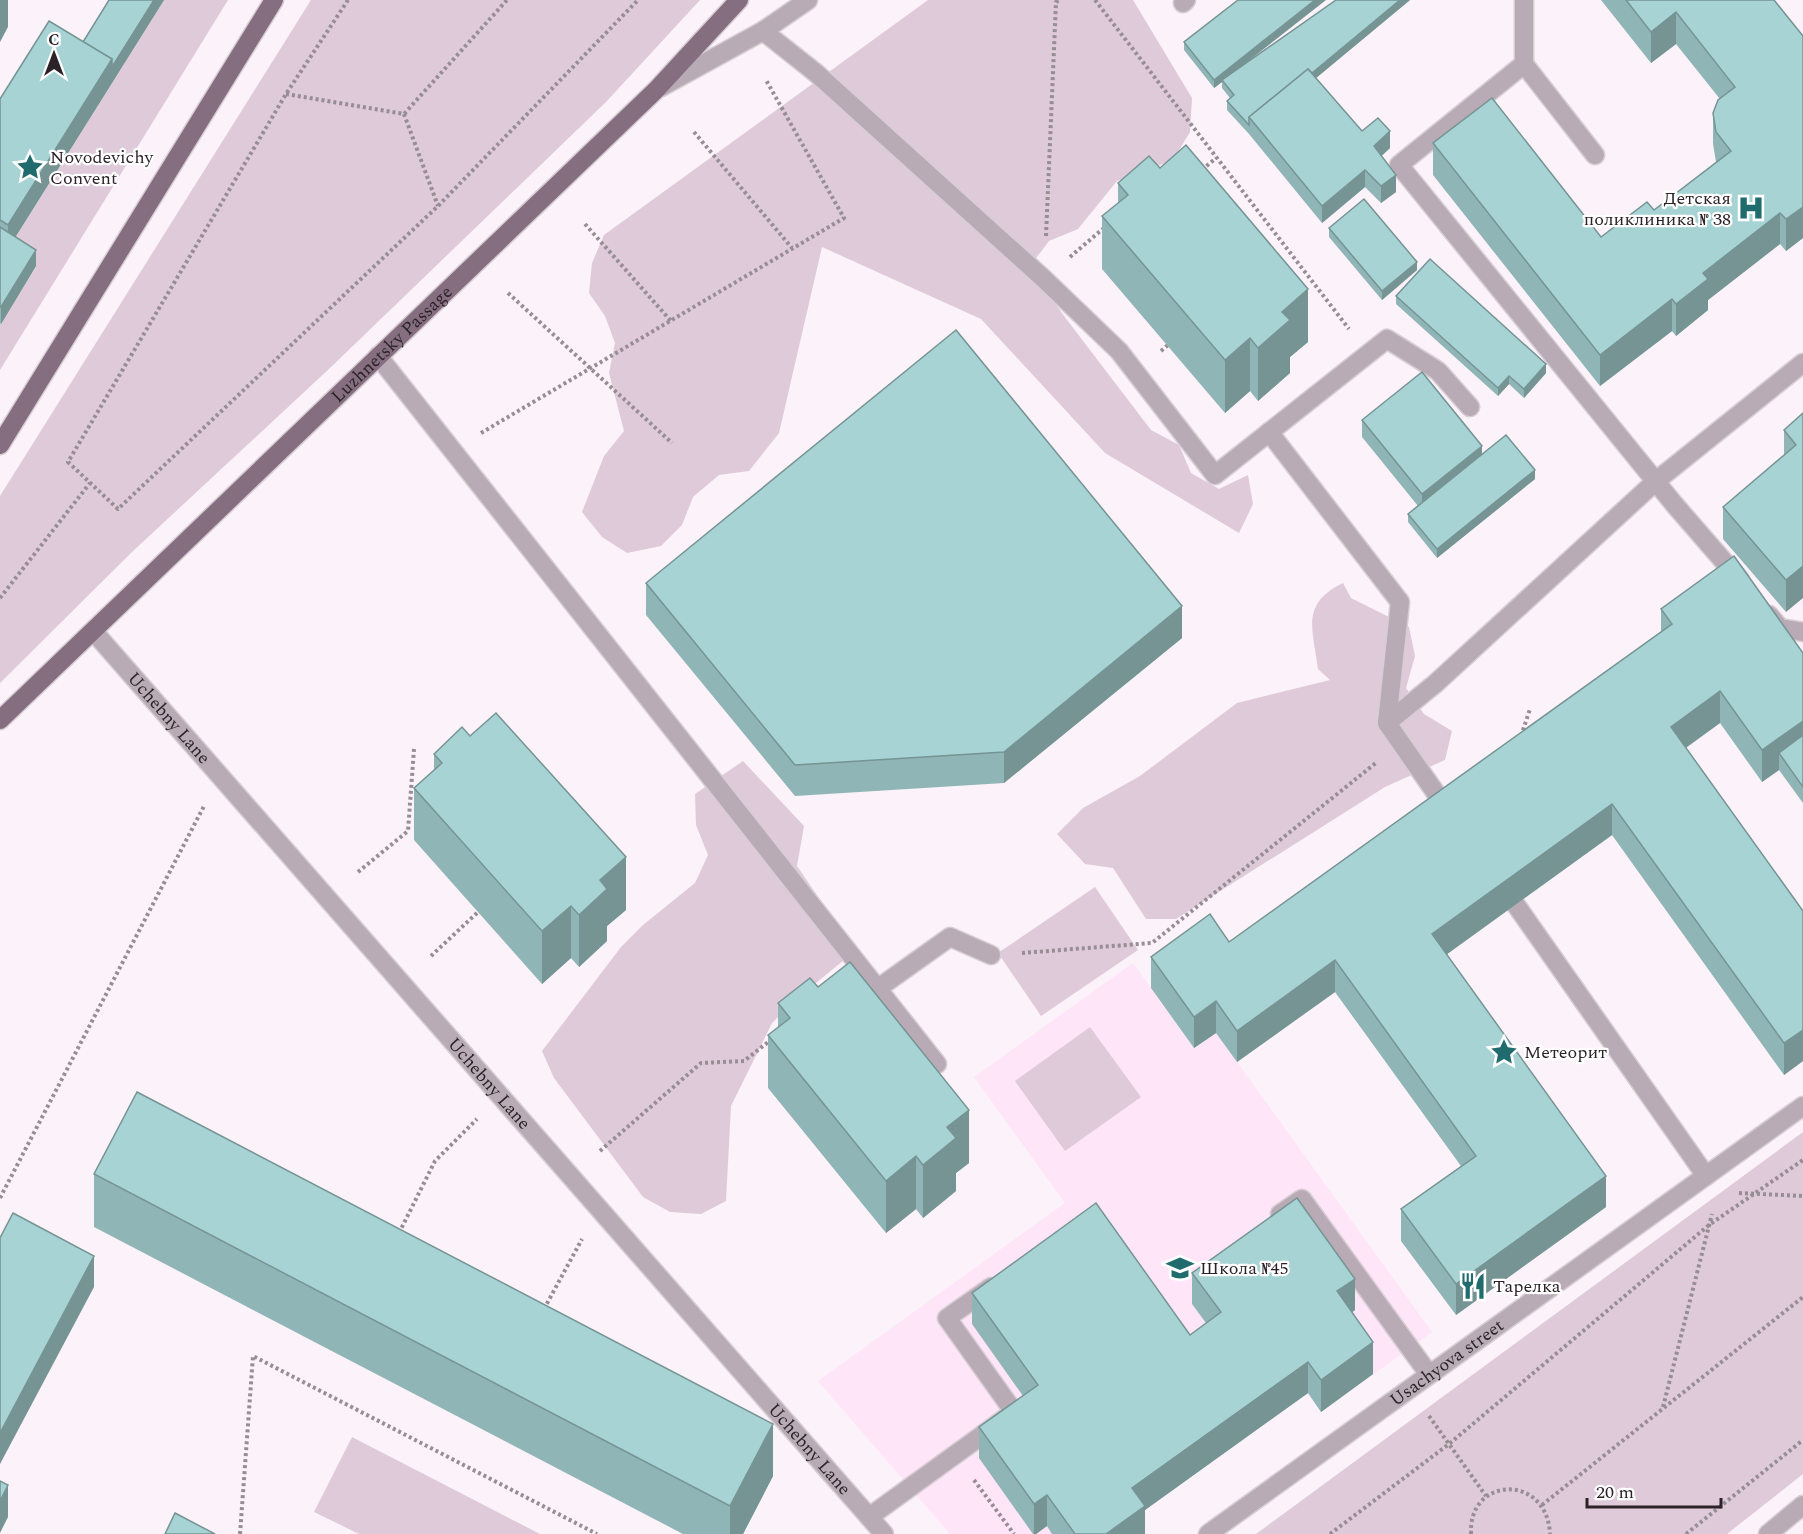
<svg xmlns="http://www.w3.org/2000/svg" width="1803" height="1534" font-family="Spectral,serif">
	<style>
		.built { fill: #fee5f8 }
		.green { fill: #dfcad9 }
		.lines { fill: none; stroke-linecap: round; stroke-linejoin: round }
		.minor-casing { stroke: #d7cdd4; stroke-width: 21 }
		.major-casing { stroke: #d7cdd4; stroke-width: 21 }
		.path { stroke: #978d94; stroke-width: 4; stroke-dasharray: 3 3; stroke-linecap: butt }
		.minor { stroke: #b9abb5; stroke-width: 18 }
		.major { stroke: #856e7f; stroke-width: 18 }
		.wall { fill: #90b5b6 }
		.shaded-wall { fill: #769494 }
		.building { fill: #a8d3d4; stroke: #769494; stroke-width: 1.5 }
		.labels { text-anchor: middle; stroke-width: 4.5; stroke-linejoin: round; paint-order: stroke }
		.poi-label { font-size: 18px; fill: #2c2329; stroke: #fff; text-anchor: start }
		.street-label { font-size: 18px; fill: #2c2329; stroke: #fff }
	</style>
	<rect width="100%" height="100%" fill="#fcf2f9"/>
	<path class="built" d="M1133 963 1194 1048 1216 1033 1432 1332 1321 1412 1307 1393 1132 1519 1142 1534H950L818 1381 1065 1203 974 1077Z"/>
	<g class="green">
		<path d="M164 0H228L0 370V323L36 267 8 249Z"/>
		<path d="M311 0H700L606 102 330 368 132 552 0 683V496Z"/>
		<path d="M928 0H1133L1192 98 1190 132 1173 160 1117 181 1078 229 1049 241 1030 266 1064 316 1151 430 1179 445 1191 473 1219 489 1248 475 1253 504 1239 533 1105 453 981 319 822 247 779 433 749 471 719 475 693 497 682 525 661 546 627 553 602 537 582 512 604 456 624 431 609 373 615 343 605 316 589 293 592 263 604 235Z"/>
		<path d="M1343 583 1351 598 1409 627 1415 656 1406 688 1424 714 1452 731 1445 760 1385 787 1176 919H1146L1113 868 1085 864 1057 834 1083 808 1140 776 1237 703 1330 680 1318 669C1313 629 1300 604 1343 583Z"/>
		<path d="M743 761 804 826 797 866 855 951 794 1001 772 1023 731 1106 726 1201 701 1214 670 1212 643 1197 554 1078 542 1051 621 947 643 925 695 883 708 855 696 825 695 794Z"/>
		<path d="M1095 887 1138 950 1041 1016 998 953Z"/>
		<path d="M1090 1027 1141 1097 1065 1151 1015 1081Z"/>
		<path d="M1803 1132V1474L1727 1534H1256Z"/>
		<path d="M352 1437 540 1534H359L314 1512Z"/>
	</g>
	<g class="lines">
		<defs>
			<g id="minor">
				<path d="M1524 0V64L1399 165 1674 504 1740 580"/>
				<path d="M1183 3 1186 0"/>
				<path d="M763 31 816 73 1044 279 1119 351 1215 475 1387 339 1438 371 1470 407"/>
				<path d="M1524 64 1595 155"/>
				<path d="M661 87 763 31 808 0"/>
				<path d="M378 356 937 1064"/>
				<path d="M1269 432 1400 602 1387 723 1449 812"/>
				<path d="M1769 615 1780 628 1803 632"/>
				<path id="s1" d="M94 632 884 1534"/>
				<path d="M1387 723 1436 683 1656 481 1803 363"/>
				<path d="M1516 905 1706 1176"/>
				<path d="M877 989 950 937 991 955"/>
				<path d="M1280 1214 1302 1199 1428 1373"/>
				<path d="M869 1517 1014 1412 947 1318 991 1287"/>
				<path id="s2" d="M1208 1534 1803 1106"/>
				<path d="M1768 1534 1803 1505"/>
			</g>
			<g id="major">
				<path d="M0 445 274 0"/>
				<path id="s3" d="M0 720 656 90 739 0"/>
			</g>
		</defs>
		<use href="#minor" class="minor-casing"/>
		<use href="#major" class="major-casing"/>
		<g class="path">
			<path d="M348 0 286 94 68 462 118 509 438 206 638 0"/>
			<path d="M1095 0 1349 329"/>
			<path d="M286 94 404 114 507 0"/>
			<path d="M404 114 438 206"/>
			<path d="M694 132 792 248"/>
			<path d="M1202 170 1216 158"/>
			<path d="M585 224 671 321"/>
			<path d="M1046 236 1056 2 1059 0"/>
			<path d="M1070 257 1105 227"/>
			<path d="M508 293 672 443"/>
			<path d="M1161 351 1168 345"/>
			<path d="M481 433 844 218 766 80"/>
			<path d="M0 598 90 483"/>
			<path d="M1521 736 1530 709"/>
			<path d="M358 872 408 831 414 749"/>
			<path d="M1022 953 1152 943 1377 762"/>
			<path d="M431 956 478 912"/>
			<path d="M600 1151 701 1063 744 1061 772 1039"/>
			<path d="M1739 1193 1803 1196"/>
			<path d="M0 1198 204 806"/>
			<path d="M399 1233 435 1161 477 1119"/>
			<path d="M544 1309 582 1239"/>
			<path d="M1663 1407 1712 1214"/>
			<path d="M1429 1416 1486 1496"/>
			<path d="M974 1480 1014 1534"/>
			<path d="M1542 1505 1803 1297"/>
			<path d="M240 1534 253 1356 597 1534"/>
			<path d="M1330 1534 1449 1444 1709 1225 1803 1160"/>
			<path d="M1471 1534C1468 1476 1547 1473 1550 1534"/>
			<path d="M1686 1534 1803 1440"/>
		</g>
		<use href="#minor" class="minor"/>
		<use href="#major" class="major"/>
	</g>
	<g class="wall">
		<path d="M109 0H164L15 237 36 266 1 324 0 323V99L83 42Z"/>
		<path d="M1336 0H1410L1316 78 1362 131 1390 148 1381 156 1396 192 1381 203 1365 187 1322 223 1249 134 1227 110V101L1230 98 1222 88V82L1214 88 1184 50V42L1245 63Z"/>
		<path d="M1601 0H1774L1803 36V238L1786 251 1780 244 1708 300V310L1676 336 1672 331 1600 386 1433 175V143L1601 237 1654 210 1716 162 1713 144V113L1720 99 1676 44 1651 63Z"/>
		<path d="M1160 168 1308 342 1290 357V373L1258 401 1250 391 1225 413 1102 269V216L1118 204V183Z"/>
		<path d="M1329 228 1417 270 1382 300 1329 237Z"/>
		<path d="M1396 296 1546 373 1524 398 1509 384 1498 396 1396 304Z"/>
		<path d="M1803 413 1786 612 1723 539V507L1784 455V430Z"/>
		<path d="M1362 420 1482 454 1535 479 1437 558 1408 522V514L1418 506 1362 437Z"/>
		<path d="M646 583 1182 638 1004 783 795 796 646 615Z"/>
		<path d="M1661 609 1803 653V803L1779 770 1762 782 1720 723 1686 748 1803 911V1061L1784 1075 1612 835 1447 954 1606 1207 1456 1315 1401 1241V1209L1461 1166 1335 992 1237 1062 1216 1033 1194 1048 1151 988V957L1229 942 1661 632Z"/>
		<path d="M434 754 626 910 607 926V941L579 967 571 958 542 984 414 840V788L434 770Z"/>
		<path d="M778 1003 969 1163 956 1173V1191L923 1218 916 1209 886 1233 768 1088V1035L778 1028Z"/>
		<path d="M94 1174 773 1476 743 1534H683L94 1227Z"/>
		<path d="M1192 1273 1355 1310 1352 1312 1373 1374 1321 1412 1308 1393 1145 1510V1534H1052L1047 1526 1036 1534H1033L979 1458V1427L1023 1396 972 1324V1293L1190 1335 1206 1323 1192 1304Z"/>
	</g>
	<g class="shaded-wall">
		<path d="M0 0H8V27L0 42Z"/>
		<path d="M154 0H164L8 249V225L112 59Z"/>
		<path d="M1315 0H1326L1223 81 1222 80V82L1214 88V80Z"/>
		<path d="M1400 0H1410L1257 127 1253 122Z"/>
		<path d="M1676 12V44L1651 63V32Z"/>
		<path d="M1390 131V148L1374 163V146Z"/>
		<path d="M1365 170V187L1322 223V206Z"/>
		<path d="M1396 175V192L1381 203V186Z"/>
		<path d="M1803 207V238L1786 251V219Z"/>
		<path d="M1780 213V244L1708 300V310L1676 336V304L1703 273Z"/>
		<path d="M36 250V266L1 324V307Z"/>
		<path d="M1417 262V270L1382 300V291Z"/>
		<path d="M1308 289V342L1290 357V373L1258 401V348L1282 312Z"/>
		<path d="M1672 299V331L1600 386V355Z"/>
		<path d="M1250 338V391L1225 413V360Z"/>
		<path d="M1546 364V373L1524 398V389Z"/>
		<path d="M1509 376V384L1498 396V388Z"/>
		<path d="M1482 446V462L1422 511V494Z"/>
		<path d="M1535 470V479L1437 558V549Z"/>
		<path d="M1803 566V598L1786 612V580Z"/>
		<path d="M1182 606V638L1004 783V752Z"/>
		<path d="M1720 691V723L1671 758V727Z"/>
		<path d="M1803 721V752L1779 753V770L1762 782V750Z"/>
		<path d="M1612 804V835L1432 965V934Z"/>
		<path d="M626 857V910L607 926V941L579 967V915L600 880Z"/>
		<path d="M571 906V958L542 984V931Z"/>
		<path d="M1335 960V992L1237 1062V1031Z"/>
		<path d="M1216 1001V1033L1194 1048V1017Z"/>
		<path d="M1803 1030V1061L1784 1075V1043Z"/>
		<path d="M969 1110V1163L956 1173V1191L923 1218V1165L947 1127Z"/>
		<path d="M916 1156V1209L886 1233V1181Z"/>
		<path d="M1606 1176V1207L1456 1315V1284Z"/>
		<path d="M94 1256V1287L0 1464V1433Z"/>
		<path d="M1355 1279V1310L1337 1323V1291Z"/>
		<path d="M1373 1342V1374L1321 1412V1380Z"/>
		<path d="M1308 1362V1393L1145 1510V1534H1106L1132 1488Z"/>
		<path d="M773 1424V1476L743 1534H730V1506Z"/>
		<path d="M8 1485V1517L0 1533V1501Z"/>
		<path d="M1047 1495V1526L1036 1534H1034V1504Z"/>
	</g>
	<g class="building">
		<path d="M109 0H154L112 67V59L83 42Z"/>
		<path d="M1238 0H1315L1214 80 1184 42Z"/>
		<path d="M1336 0H1400L1312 73 1308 69 1249 117V125L1227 101 1234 95 1222 80Z"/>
		<path d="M1626 0H1774L1803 36V207L1786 219 1780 213 1703 273 1708 279 1676 304 1672 299 1600 355 1433 143 1492 98 1601 237 1647 202 1654 210 1731 151 1716 132 1713 113 1718 100 1735 87 1676 12 1651 32Z"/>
		<path d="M49 21 112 59 8 225 0 220V99Z"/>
		<path d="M1308 69 1362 131 1378 118 1390 131 1374 146 1396 175 1381 186 1365 170 1322 206 1249 117Z"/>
		<path d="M1186 145 1308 289 1282 312 1290 320 1258 348 1250 338 1225 360 1102 216 1128 195 1118 183 1149 156 1160 168Z"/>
		<path d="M1364 199 1417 262 1382 291 1329 228Z"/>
		<path d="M0 227 36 250 1 307 0 306Z"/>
		<path d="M1430 259 1546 364 1524 389 1509 376 1498 388 1396 296Z"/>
		<path d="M956 330 1182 606 1004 752 795 765 646 583Z"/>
		<path d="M1422 372 1482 446 1422 494 1362 420Z"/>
		<path d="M1803 413V566L1786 580 1723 507 1796 445 1784 430Z"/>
		<path d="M1506 435 1535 470 1437 549 1408 514Z"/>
		<path d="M1734 556 1803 653V721L1762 750 1720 691 1671 727 1803 911V1030L1784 1043 1612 804 1432 934 1606 1176 1456 1284 1401 1209 1476 1156 1335 960 1237 1031 1216 1001 1194 1017 1151 957 1210 914 1229 942 1672 624 1661 609Z"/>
		<path d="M496 713 626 857 600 880 607 889 579 915 571 906 542 931 414 788 442 763 434 754 462 727 470 736Z"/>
		<path d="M1803 735V787L1779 753Z"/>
		<path d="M850 962 969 1110 947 1127 956 1138 923 1165 916 1156 886 1181 768 1035 790 1018 778 1003 810 978 818 987Z"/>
		<path d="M137 1092 773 1424 730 1506 94 1174Z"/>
		<path d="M1297 1198 1355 1279 1337 1291 1373 1342 1321 1380 1308 1362 1132 1488 1145 1506 1106 1534H1075L1047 1495 1034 1504 979 1427 1038 1385 972 1293 1096 1203 1190 1335 1221 1312 1192 1273Z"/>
		<path d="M13 1213 94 1256 0 1433V1238Z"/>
		<path d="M0 1481 8 1485 0 1501Z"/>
		<path d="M175 1513 215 1534H165Z"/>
	</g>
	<defs>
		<symbol id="sight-bare" viewBox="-9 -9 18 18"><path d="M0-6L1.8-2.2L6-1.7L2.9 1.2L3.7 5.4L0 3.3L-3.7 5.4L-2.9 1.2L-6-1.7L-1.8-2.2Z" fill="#1f6b6d" stroke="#fff" stroke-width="2.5" paint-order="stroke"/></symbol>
		<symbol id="hospital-bare" viewBox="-9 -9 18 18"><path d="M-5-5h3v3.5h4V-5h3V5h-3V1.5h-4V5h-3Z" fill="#1f6b6d" stroke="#fff" stroke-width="2.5" paint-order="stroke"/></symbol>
		<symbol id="school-bare" viewBox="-9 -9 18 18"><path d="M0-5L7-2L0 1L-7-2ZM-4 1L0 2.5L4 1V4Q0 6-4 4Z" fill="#1f6b6d" stroke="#fff" stroke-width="2.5" paint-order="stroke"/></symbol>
		<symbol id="restaurant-bare" viewBox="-9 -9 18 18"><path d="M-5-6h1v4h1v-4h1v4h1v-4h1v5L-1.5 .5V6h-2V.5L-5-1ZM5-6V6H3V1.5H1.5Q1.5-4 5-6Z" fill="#1f6b6d" stroke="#fff" stroke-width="2.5" paint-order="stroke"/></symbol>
	</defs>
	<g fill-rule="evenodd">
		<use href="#sight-bare" x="11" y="148" width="38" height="38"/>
		<use href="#hospital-bare" x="1732" y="189" width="38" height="38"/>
		<use href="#sight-bare" x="1485" y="1033" width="38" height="38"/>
		<use href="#school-bare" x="1161" y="1249" width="38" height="38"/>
		<use href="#restaurant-bare" x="1454" y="1267" width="38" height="38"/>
	</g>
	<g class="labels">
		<g class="poi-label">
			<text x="50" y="163">Novodevichy<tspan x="50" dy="21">Convent</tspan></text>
			<text x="1731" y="204" text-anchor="end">Детская<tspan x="1731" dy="21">поликлиника № 38</tspan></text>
			<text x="1524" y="1058">Метеорит</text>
			<text x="1200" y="1274">Школа №45</text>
			<text x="1493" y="1292">Тарелка</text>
		</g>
		<g class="street-label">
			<text dy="6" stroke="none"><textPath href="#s3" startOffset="543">Luzhnetsky Passage</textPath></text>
			<text dy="6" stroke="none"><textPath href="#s1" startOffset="114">Uchebny Lane</textPath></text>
			<text dy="6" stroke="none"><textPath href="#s1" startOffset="600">Uchebny Lane</textPath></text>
			<text dy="6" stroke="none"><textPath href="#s2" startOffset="294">Usachyova street</textPath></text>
			<text dy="6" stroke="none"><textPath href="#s1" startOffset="1086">Uchebny Lane</textPath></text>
		</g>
	</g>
	<g transform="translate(54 54)" stroke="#ffffff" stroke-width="4.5" paint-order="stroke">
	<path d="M0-4.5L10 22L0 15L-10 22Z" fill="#2c2329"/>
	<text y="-9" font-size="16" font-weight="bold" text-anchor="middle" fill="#2c2329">С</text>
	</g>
	<path d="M1587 1498v9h134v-9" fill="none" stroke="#2c2329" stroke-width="3"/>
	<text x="1596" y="1498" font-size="18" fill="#2c2329" stroke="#ffffff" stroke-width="4.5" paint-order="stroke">20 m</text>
</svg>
